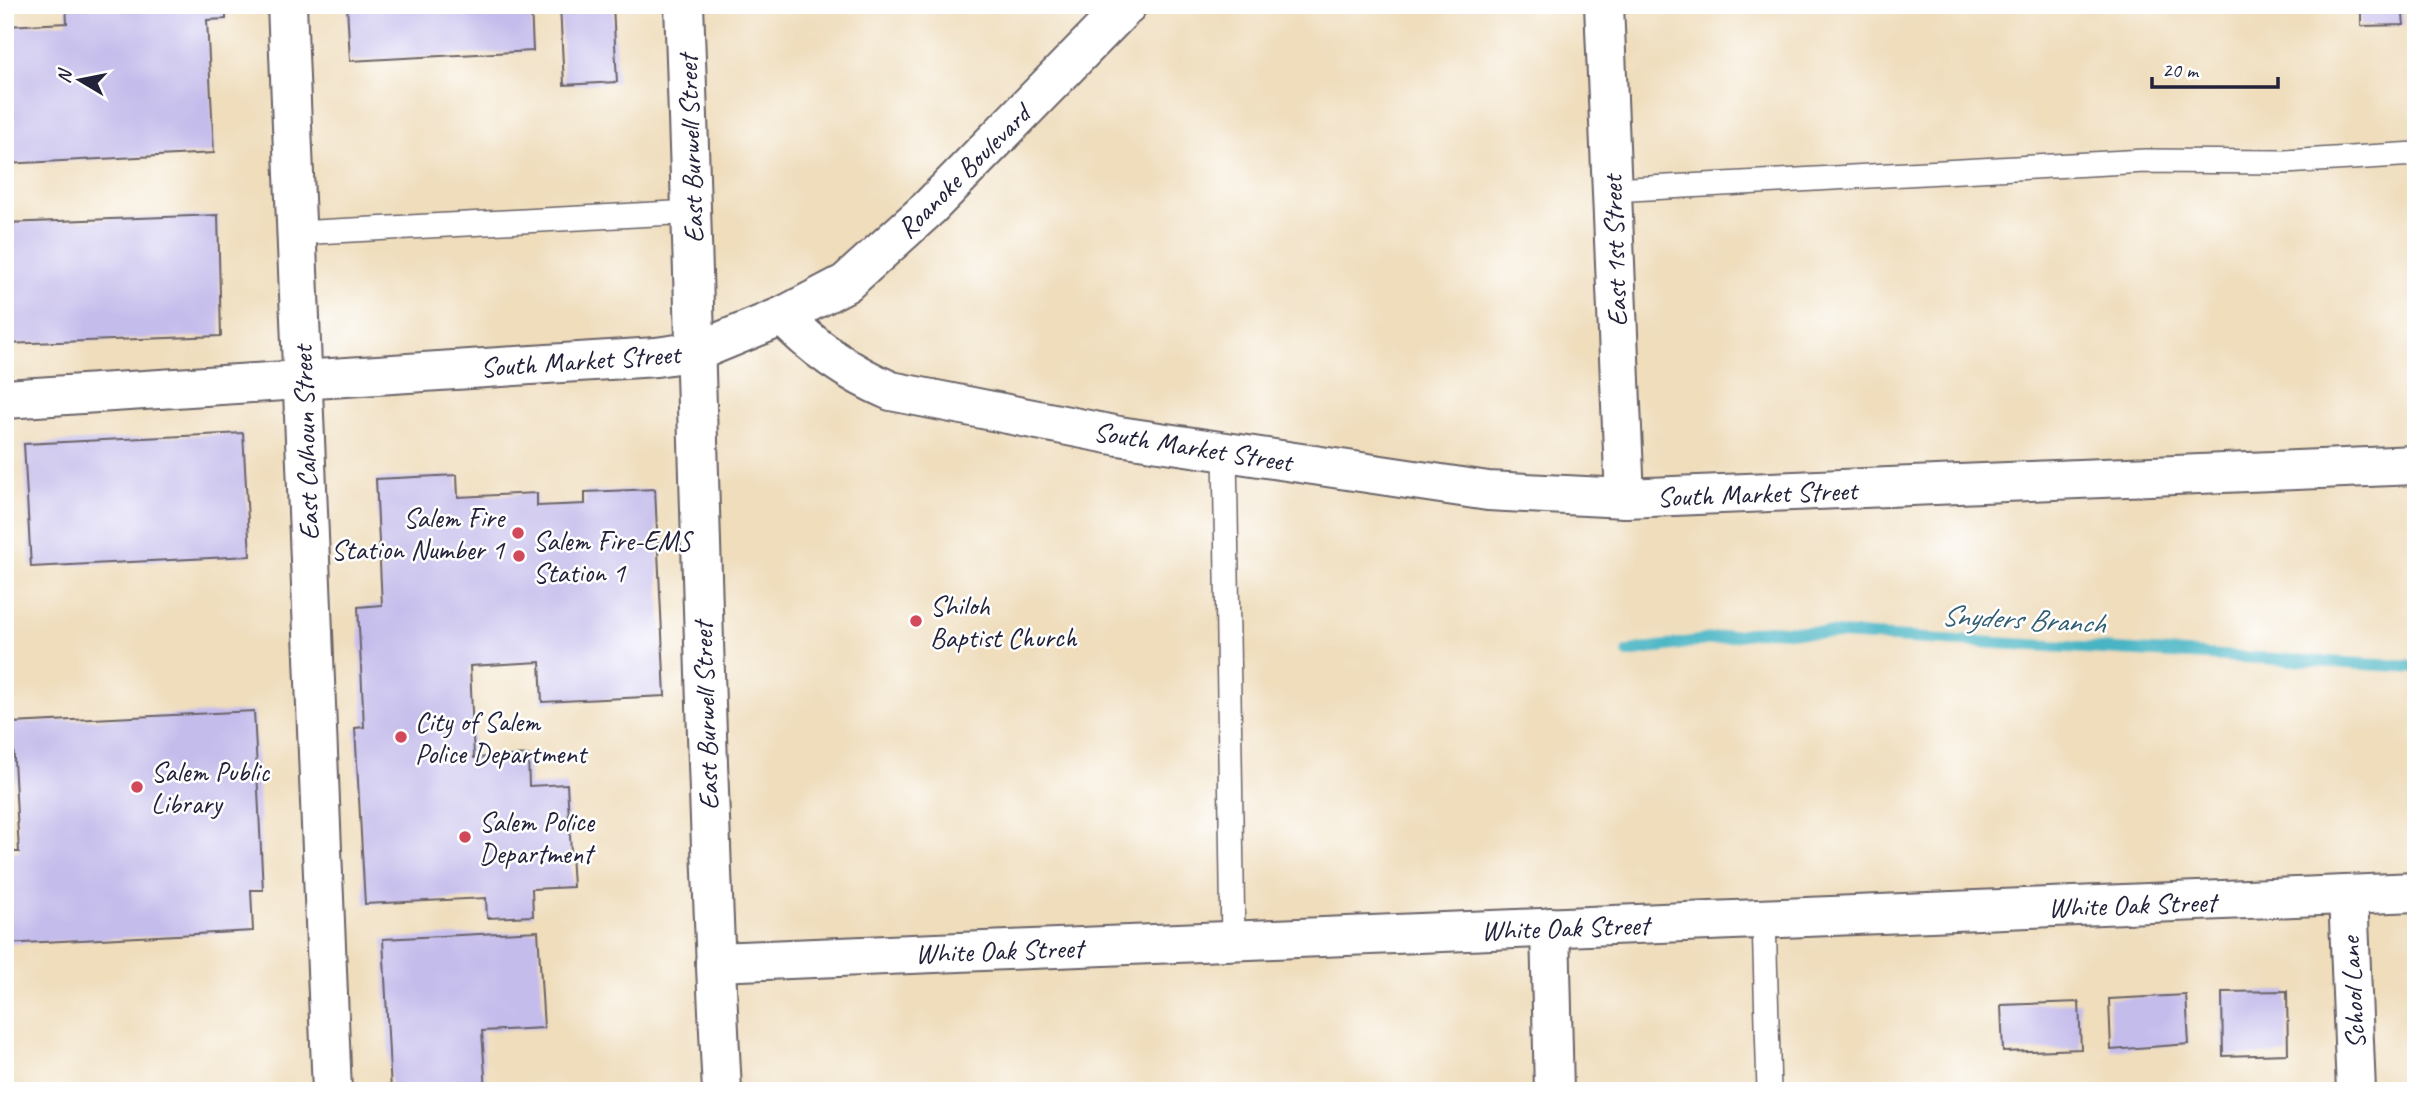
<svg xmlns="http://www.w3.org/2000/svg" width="2421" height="1096" font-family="Caveat,sans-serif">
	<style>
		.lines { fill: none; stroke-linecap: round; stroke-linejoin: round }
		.stream { stroke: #48b5c4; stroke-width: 12 }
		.building { fill: #c4bceb }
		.lane-casing { stroke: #6a6368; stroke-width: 26 }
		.street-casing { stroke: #6a6368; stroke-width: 42 }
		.secondary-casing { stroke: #6a6368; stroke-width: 42 }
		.lane { stroke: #fff; stroke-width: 23 }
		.street { stroke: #fff; stroke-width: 38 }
		.secondary { stroke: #fff; stroke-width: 38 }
		.poi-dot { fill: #d1495b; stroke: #fff; stroke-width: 2.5 }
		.labels { text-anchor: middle; stroke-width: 5; stroke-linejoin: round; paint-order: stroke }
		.street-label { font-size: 28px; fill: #22223b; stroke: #fff }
		.poi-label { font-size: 28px; fill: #22223b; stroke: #fff; text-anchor: start }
		.water-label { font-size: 30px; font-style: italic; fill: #315d72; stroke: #fff }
	</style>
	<rect width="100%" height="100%" fill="#fff"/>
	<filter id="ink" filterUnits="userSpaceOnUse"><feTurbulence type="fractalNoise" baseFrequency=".0143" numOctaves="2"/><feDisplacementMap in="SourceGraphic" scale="14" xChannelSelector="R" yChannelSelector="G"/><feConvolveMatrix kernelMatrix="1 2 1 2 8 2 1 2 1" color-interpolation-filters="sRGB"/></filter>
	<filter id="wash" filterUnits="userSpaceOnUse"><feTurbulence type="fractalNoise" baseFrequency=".00686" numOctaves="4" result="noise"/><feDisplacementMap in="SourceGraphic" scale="28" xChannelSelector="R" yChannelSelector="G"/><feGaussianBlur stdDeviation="1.57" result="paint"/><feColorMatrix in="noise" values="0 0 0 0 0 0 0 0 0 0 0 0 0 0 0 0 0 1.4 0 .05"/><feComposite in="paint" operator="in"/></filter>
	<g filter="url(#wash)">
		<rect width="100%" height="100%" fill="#efddbc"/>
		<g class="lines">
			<path class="stream" d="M1628 652 1769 630 2416 667"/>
		</g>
		<g id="blocks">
			<g class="building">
				<path d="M66 5H226V19L207 20 214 153 5 164V26L67 23Z"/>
				<path d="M347 5H531L533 51 350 61Z"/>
				<path d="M560 5H613L617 82 564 85Z"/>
				<path d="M2357 5H2402L2404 25 2361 26V10L2357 9Z"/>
				<path d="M218 215 221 336 5 344V223Z"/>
				<path d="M243 433 250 556 31 567 24 444Z"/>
				<path d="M457 475 458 497 537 493V506L585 504V492L655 489 665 696 542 702 540 662 470 666 474 758 528 755 529 786 567 784 573 887 532 889 533 916 487 918 486 898 365 904 355 728 364 727 358 607 382 605 376 479Z"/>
				<path d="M254 711 263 890H251L253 931 5 944V852H19L12 723Z"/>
				<path d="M538 931 544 1028 482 1031 486 1091H391L383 939Z"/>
				<path d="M2287 991 2288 1054 2223 1056 2222 992Z"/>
				<path d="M2186 995 2189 1044 2111 1050 2109 999Z"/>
				<path d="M2079 1002 2081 1049 2003 1052 2001 1005Z"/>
			</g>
		</g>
	</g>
	<g filter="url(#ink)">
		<use href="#blocks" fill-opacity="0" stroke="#6a6368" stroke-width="2"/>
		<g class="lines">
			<defs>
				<g id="lane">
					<path d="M1612 190 2145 161 2285 162 2416 154"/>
					<path d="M296 233 692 212"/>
					<path d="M1225 452 1233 941"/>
					<path d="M1764 919 1769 1091"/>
				</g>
				<g id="street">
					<path d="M287 5 332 1091"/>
					<path d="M684 5C698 367 703 729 722 1091"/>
					<path d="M1604 5 1625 498"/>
					<path d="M783 316C815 350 849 373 891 391L1119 436 1488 491 1625 498 2416 465"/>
					<path d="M2348 895 2356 1091"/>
					<path d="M1550 927 1554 1091"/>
					<path d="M715 962 2416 892"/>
				</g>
				<path id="secondary" d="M5 399 656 357 698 351 783 316 846 283 929 208 1127 5"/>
			</defs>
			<use href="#lane" class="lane-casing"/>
			<use href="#street" class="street-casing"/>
			<use href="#secondary" class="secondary-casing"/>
			<use href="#lane" class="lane"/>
			<use href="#street" class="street"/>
			<use href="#secondary" class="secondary"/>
		</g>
	</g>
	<g class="poi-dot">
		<circle cx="518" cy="533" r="7"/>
		<circle cx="519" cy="556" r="7"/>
		<circle cx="916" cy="621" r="7"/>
		<circle cx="401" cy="737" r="7"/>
		<circle cx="137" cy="787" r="7"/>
		<circle cx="465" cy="837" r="7"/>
	</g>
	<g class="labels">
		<g class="street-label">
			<text transform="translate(690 149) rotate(-92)" y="10">East Burwell Street</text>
			<text transform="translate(963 171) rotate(-45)" y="10">Roanoke Boulevard</text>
			<text transform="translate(1614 251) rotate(-92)" y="10">East 1st Street</text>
			<text transform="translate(580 360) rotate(-4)" y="10">South Market Street</text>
			<text transform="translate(305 443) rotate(-92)" y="10">East Calhoun Street</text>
			<text transform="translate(1193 446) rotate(9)" y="10">South Market Street</text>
			<text transform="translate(1757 493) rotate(-2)" y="10">South Market Street</text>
			<text transform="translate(705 716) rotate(-92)" y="10">East Burwell Street</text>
			<text transform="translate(2132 904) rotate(-2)" y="10">White Oak Street</text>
			<text transform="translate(1565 927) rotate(-2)" y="10">White Oak Street</text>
			<text transform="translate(999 950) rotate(-2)" y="10">White Oak Street</text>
			<text transform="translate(2352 993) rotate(-93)" y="10">School Lane</text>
		</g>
		<g class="poi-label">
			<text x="504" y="527" text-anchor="end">Salem Fire<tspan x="504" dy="32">Station Number 1</tspan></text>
			<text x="533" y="550">Salem Fire-EMS<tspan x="533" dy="32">Station 1</tspan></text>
			<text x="930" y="615">Shiloh<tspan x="930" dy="32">Baptist Church</tspan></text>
			<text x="415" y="731">City of Salem<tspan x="415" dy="32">Police Department</tspan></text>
			<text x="151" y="781">Salem Public<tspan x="151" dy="32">Library</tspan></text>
			<text x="479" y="831">Salem Police<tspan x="479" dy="32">Department</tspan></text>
		</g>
		<g class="water-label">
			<text transform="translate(2023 619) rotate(3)" y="10">Snyders Branch</text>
		</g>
	</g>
	<rect width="2421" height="1096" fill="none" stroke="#fff" stroke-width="28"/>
	<g transform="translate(80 80) rotate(280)" stroke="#ffffff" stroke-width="5" paint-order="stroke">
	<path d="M0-5L12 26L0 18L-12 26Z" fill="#22223b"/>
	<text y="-10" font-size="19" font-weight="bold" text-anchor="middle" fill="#22223b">N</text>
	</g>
	<path d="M2152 77v10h126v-10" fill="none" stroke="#22223b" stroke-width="3.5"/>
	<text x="2162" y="77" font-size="21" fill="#22223b" stroke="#ffffff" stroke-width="5" paint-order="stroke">20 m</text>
</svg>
